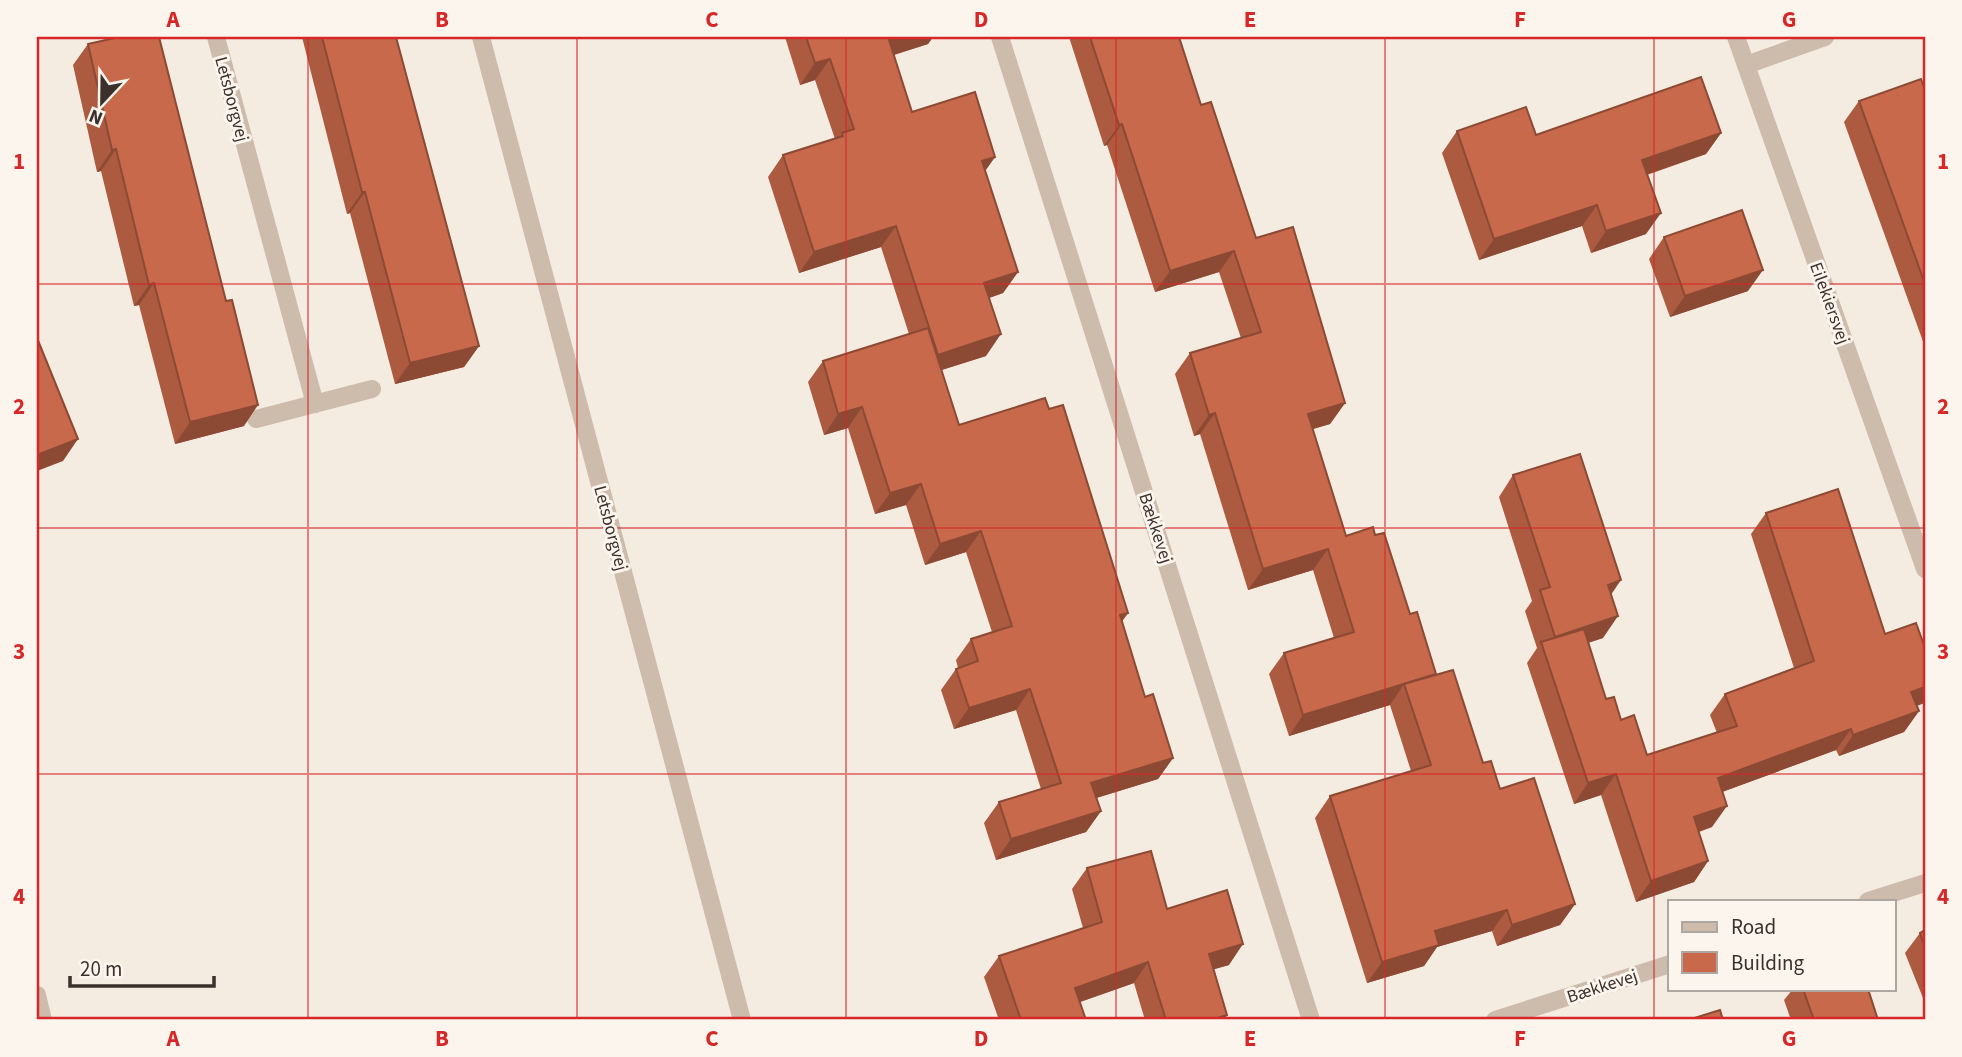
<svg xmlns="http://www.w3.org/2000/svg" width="1962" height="1057" font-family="'Source Sans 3',sans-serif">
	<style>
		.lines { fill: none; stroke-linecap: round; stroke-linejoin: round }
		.street { stroke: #cdbbac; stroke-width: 18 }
		.wall { fill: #ac5a40 }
		.shaded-wall { fill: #8c4a34 }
		.building { fill: #c8694b; stroke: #8c4a34; stroke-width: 2 }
		.grid { fill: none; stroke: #d62828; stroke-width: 2; stroke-opacity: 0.55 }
		.labels { text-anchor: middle; stroke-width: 6; stroke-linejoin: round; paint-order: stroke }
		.street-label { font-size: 18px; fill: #3b302b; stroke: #fbf5ee }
		.neatline { fill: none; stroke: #d62828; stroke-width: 2.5 }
		.grid-label { font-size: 23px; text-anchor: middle; font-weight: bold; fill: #d62828 }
	</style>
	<rect width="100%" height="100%" fill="#f4ebe1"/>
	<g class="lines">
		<g class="street">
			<path d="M216 37 315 404"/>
			<path d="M481 37 742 1020"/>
			<path d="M1000 37 1311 1020"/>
			<path d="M1736 37 1925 569"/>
			<path d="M1746 65 1825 37"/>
			<path d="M256 419 372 389"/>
			<path d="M1868 901 1925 883"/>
			<path d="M37 995 43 1020"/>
			<path d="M1495 1020 1670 964"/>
		</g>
	</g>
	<g class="wall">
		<path d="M302 37H396L479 346 464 367 395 384 350 213 347 214Z"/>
		<path d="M785 37H933L928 44 894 55 912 112 995 157 985 171 1018 272 1003 293 989 298 986 356 941 370 959 425 1049 409 1128 613 1122 621 1145 697 1173 758 1158 779 1096 798 1101 811 1086 832 996 860 984 823 999 802 1041 789 1016 710 954 729 941 690 956 669 958 668 956 660 971 639 992 632 966 552 925 565 906 505 875 514 848 428 824 435 808 382 823 361 909 334 881 247 799 273 768 177 783 155 835 139 815 80 800 85Z"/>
		<path d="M1069 37H1179L1201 105 1256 238 1345 403 1330 424 1312 429 1346 536 1375 535 1436 674 1483 763 1575 904 1560 925 1497 946 1492 931 1437 947 1424 966 1367 983 1315 818 1330 796 1411 771 1390 705 1289 736 1269 674 1284 653 1334 638 1313 570 1248 590 1200 434 1194 436 1175 374 1190 353 1241 338 1219 272 1155 292 1107 145 1104 146Z"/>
		<path d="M88 44 244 426 175 444 139 305 134 306 101 171 97 172 73 65Z"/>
		<path d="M1925 90V347L1844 122 1859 101Z"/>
		<path d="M1457 131 1536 135 1721 133 1706 154 1647 175 1646 234 1591 253 1582 226 1479 260 1442 153Z"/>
		<path d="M1664 237 1748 291 1670 317 1649 259Z"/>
		<path d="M1513 475 1611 594 1603 638 1588 643 1606 699 1647 755 1717 733 1710 715 1725 694 1794 668 1751 534 1766 513 1885 634 1925 648V701L1924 703 1917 706 1919 711 1904 732 1839 756 1836 750 1722 792 1712 827 1699 832 1708 861 1694 882 1636 902 1601 795 1574 804 1527 663 1537 648 1525 611 1532 601 1499 497Z"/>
		<path d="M1087 868 1167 909 1229 965 1214 969 1227 1015 1224 1020H1145L1134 983 1080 1002 1086 1020H999L984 977 999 956 1083 928 1072 889Z"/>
		<path d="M1925 930V1003L1905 953 1920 933Z"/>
		<path d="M1793 989H1868L1878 1020H1791L1784 1000Z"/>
	</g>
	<g class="shaded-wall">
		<path d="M898 37H933L928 44 874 61 889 40Z"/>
		<path d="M830 59 815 80 800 85 815 63Z"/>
		<path d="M1122 124 1107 145 1104 146 1119 125Z"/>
		<path d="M1721 133 1706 154 1627 181 1642 160Z"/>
		<path d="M116 149 101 171 97 172 112 150Z"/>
		<path d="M995 157 980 178 982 161Z"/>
		<path d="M362 192H365L350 213 347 214Z"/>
		<path d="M1597 205 1582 226 1479 260 1494 239Z"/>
		<path d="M1661 213 1646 234 1591 253 1606 231Z"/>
		<path d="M896 226 881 247 799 273 814 252Z"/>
		<path d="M1234 251 1219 272 1155 292 1170 271Z"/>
		<path d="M1763 270 1748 291 1670 317 1685 296Z"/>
		<path d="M1018 272 1003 293 969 305 984 283Z"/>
		<path d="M154 283 139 305 134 306 149 285Z"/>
		<path d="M1001 334 986 356 923 376 938 355Z"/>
		<path d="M479 346 464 367 395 384 410 363Z"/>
		<path d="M1345 403 1330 424 1293 435 1308 414Z"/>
		<path d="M258 405 244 426 175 444 190 422Z"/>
		<path d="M862 407 848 428 824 435 838 414Z"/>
		<path d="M1215 413 1200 434 1194 436 1209 415Z"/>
		<path d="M78 439 63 461 37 471V455Z"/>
		<path d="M921 484 906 505 875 514 890 493Z"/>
		<path d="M981 531 966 552 925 565 940 544Z"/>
		<path d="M1328 549 1313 570 1248 590 1263 569Z"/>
		<path d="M1621 580 1606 602 1608 585Z"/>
		<path d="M1128 613 1113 634 1120 615Z"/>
		<path d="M1618 616 1603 638 1546 656 1545 652 1555 637Z"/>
		<path d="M1436 674 1404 684 1390 705 1289 736 1303 715Z"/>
		<path d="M1925 687V701L1924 703 1897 713 1911 692Z"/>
		<path d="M1030 689 1016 710 954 729 969 708Z"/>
		<path d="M1919 711 1904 732 1839 756 1853 735Z"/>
		<path d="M1851 729 1836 750 1703 799 1718 778Z"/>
		<path d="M1173 758 1158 779 1077 804 1091 783Z"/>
		<path d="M1616 774 1601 795 1574 804 1588 783Z"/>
		<path d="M1727 806 1712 827 1679 838 1694 817Z"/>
		<path d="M1101 811 1086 832 996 860 1011 839Z"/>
		<path d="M1708 861 1694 882 1636 902 1651 881Z"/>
		<path d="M1575 904 1560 925 1497 946 1512 925Z"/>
		<path d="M1507 910 1492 931 1437 947 1424 966 1367 983 1382 962 1435 931Z"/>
		<path d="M1243 944 1229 965 1194 975 1209 954Z"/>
		<path d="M1148 962 1134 983 1060 1009 1075 988Z"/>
		<path d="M1227 1015 1224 1020H1211Z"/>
	</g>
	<g class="building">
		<path d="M119 37H159L226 301 232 300 258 405 190 422 154 283 149 285 116 149 112 150 88 44Z"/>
		<path d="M322 37H396L479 346 410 363 365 192H362Z"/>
		<path d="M806 37H898L889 40 912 112 975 92 995 157 982 161 1018 272 984 283 1001 334 938 355 896 226 814 252 783 155 843 136 842 133 854 129 830 59 815 63Z"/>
		<path d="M1090 37H1179L1201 105 1211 102 1256 238 1293 227 1345 403 1308 414 1346 536 1373 527 1375 535 1384 533 1410 614 1417 612 1436 674 1303 715 1284 653 1354 632 1328 549 1263 569 1215 413 1209 415 1190 353 1261 332 1234 251 1170 271 1122 124 1119 125Z"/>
		<path d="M1701 77 1721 133 1642 160 1661 213 1606 231 1597 205 1494 239 1457 131 1526 107 1536 135Z"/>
		<path d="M1921 79 1925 90V284L1859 101Z"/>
		<path d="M1742 210 1763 270 1685 296 1664 237Z"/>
		<path d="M928 328 959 425 1045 398 1049 409 1063 405 1128 613 1120 615 1145 697 1153 694 1173 758 1091 783 1101 811 1011 839 999 802 1061 783 1030 689 969 708 956 669 978 661 971 639 1012 626 981 531 940 544 921 484 890 493 862 407 838 414 823 361Z"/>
		<path d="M37 338 78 439 37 455Z"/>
		<path d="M1580 454 1621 580 1608 585 1618 616 1555 637 1540 590 1550 587 1513 475Z"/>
		<path d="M1838 489 1885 634 1916 623 1925 648V687L1911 692 1919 711 1853 735 1851 729 1718 778 1727 806 1694 817 1708 861 1651 881 1616 774 1588 783 1541 642 1584 629 1606 699 1614 697 1621 720 1634 715 1647 755 1737 726 1725 694 1814 661 1766 513Z"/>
		<path d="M1453 670 1483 763 1491 761 1500 789 1534 778 1575 904 1512 925 1507 910 1435 931 1439 945 1382 962 1330 796 1431 765 1404 684Z"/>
		<path d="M1151 851 1167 909 1227 890 1243 944 1209 954 1227 1015 1211 1020H1166L1148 962 1075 988 1086 1020H1021L999 956 1102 922 1087 868Z"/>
		<path d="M1925 930V947L1920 933Z"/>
		<path d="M1803 989H1868L1878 1020H1814Z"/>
		<path d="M1720 1010 1723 1020H1688Z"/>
	</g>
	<path class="grid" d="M308 37V1020M577 37V1020M846 37V1020M1116 37V1020M1385 37V1020M1654 37V1020M37 284H1925M37 528H1925M37 774H1925"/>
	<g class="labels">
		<g class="street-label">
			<text transform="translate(232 99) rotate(75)" y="6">Letsborgvej</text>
			<text transform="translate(1830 303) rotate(70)" y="6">Eilekiersvej</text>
			<text transform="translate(611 528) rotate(75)" y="6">Letsborgvej</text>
			<text transform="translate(1156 528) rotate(72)" y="6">Bækkevej</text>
			<text transform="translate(1602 986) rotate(-18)" y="6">Bækkevej</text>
		</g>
	</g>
	<rect width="1962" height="1057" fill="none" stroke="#fbf5ee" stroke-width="77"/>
	<rect x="1668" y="900" width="228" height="91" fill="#fbf5ee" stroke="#aea6a0" stroke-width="2"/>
	<rect x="1682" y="922" width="35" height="10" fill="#cdbbac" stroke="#aea6a0" stroke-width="2"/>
	<text x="1731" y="934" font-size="21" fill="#3b302b">Road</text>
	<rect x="1682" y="952" width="35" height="21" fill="#c8694b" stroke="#aea6a0" stroke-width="2"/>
	<text x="1731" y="970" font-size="21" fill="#3b302b">Building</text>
	<g transform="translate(102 102) rotate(202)" stroke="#fbf5ee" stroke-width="5" paint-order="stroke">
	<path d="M0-5L12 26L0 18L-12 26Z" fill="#3b302b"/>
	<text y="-10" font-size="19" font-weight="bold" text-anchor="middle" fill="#3b302b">N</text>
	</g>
	<path d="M70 976v10h144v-10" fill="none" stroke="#3b302b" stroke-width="3.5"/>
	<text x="80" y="976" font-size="21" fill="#3b302b" stroke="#fbf5ee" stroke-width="5" paint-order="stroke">20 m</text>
	<rect x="38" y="38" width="1886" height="980" class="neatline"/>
	<g class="grid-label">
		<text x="173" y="27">A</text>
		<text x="442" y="27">B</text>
		<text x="712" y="27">C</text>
		<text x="981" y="27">D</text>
		<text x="1250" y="27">E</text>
		<text x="1520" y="27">F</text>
		<text x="1789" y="27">G</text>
		<text x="19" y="169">1</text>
		<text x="1943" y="169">1</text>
		<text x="19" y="414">2</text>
		<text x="1943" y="414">2</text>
		<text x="19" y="659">3</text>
		<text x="1943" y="659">3</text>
		<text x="19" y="904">4</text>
		<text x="1943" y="904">4</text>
		<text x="173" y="1046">A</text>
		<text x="442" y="1046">B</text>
		<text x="712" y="1046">C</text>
		<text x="981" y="1046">D</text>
		<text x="1250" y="1046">E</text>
		<text x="1520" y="1046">F</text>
		<text x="1789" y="1046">G</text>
	</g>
</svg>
